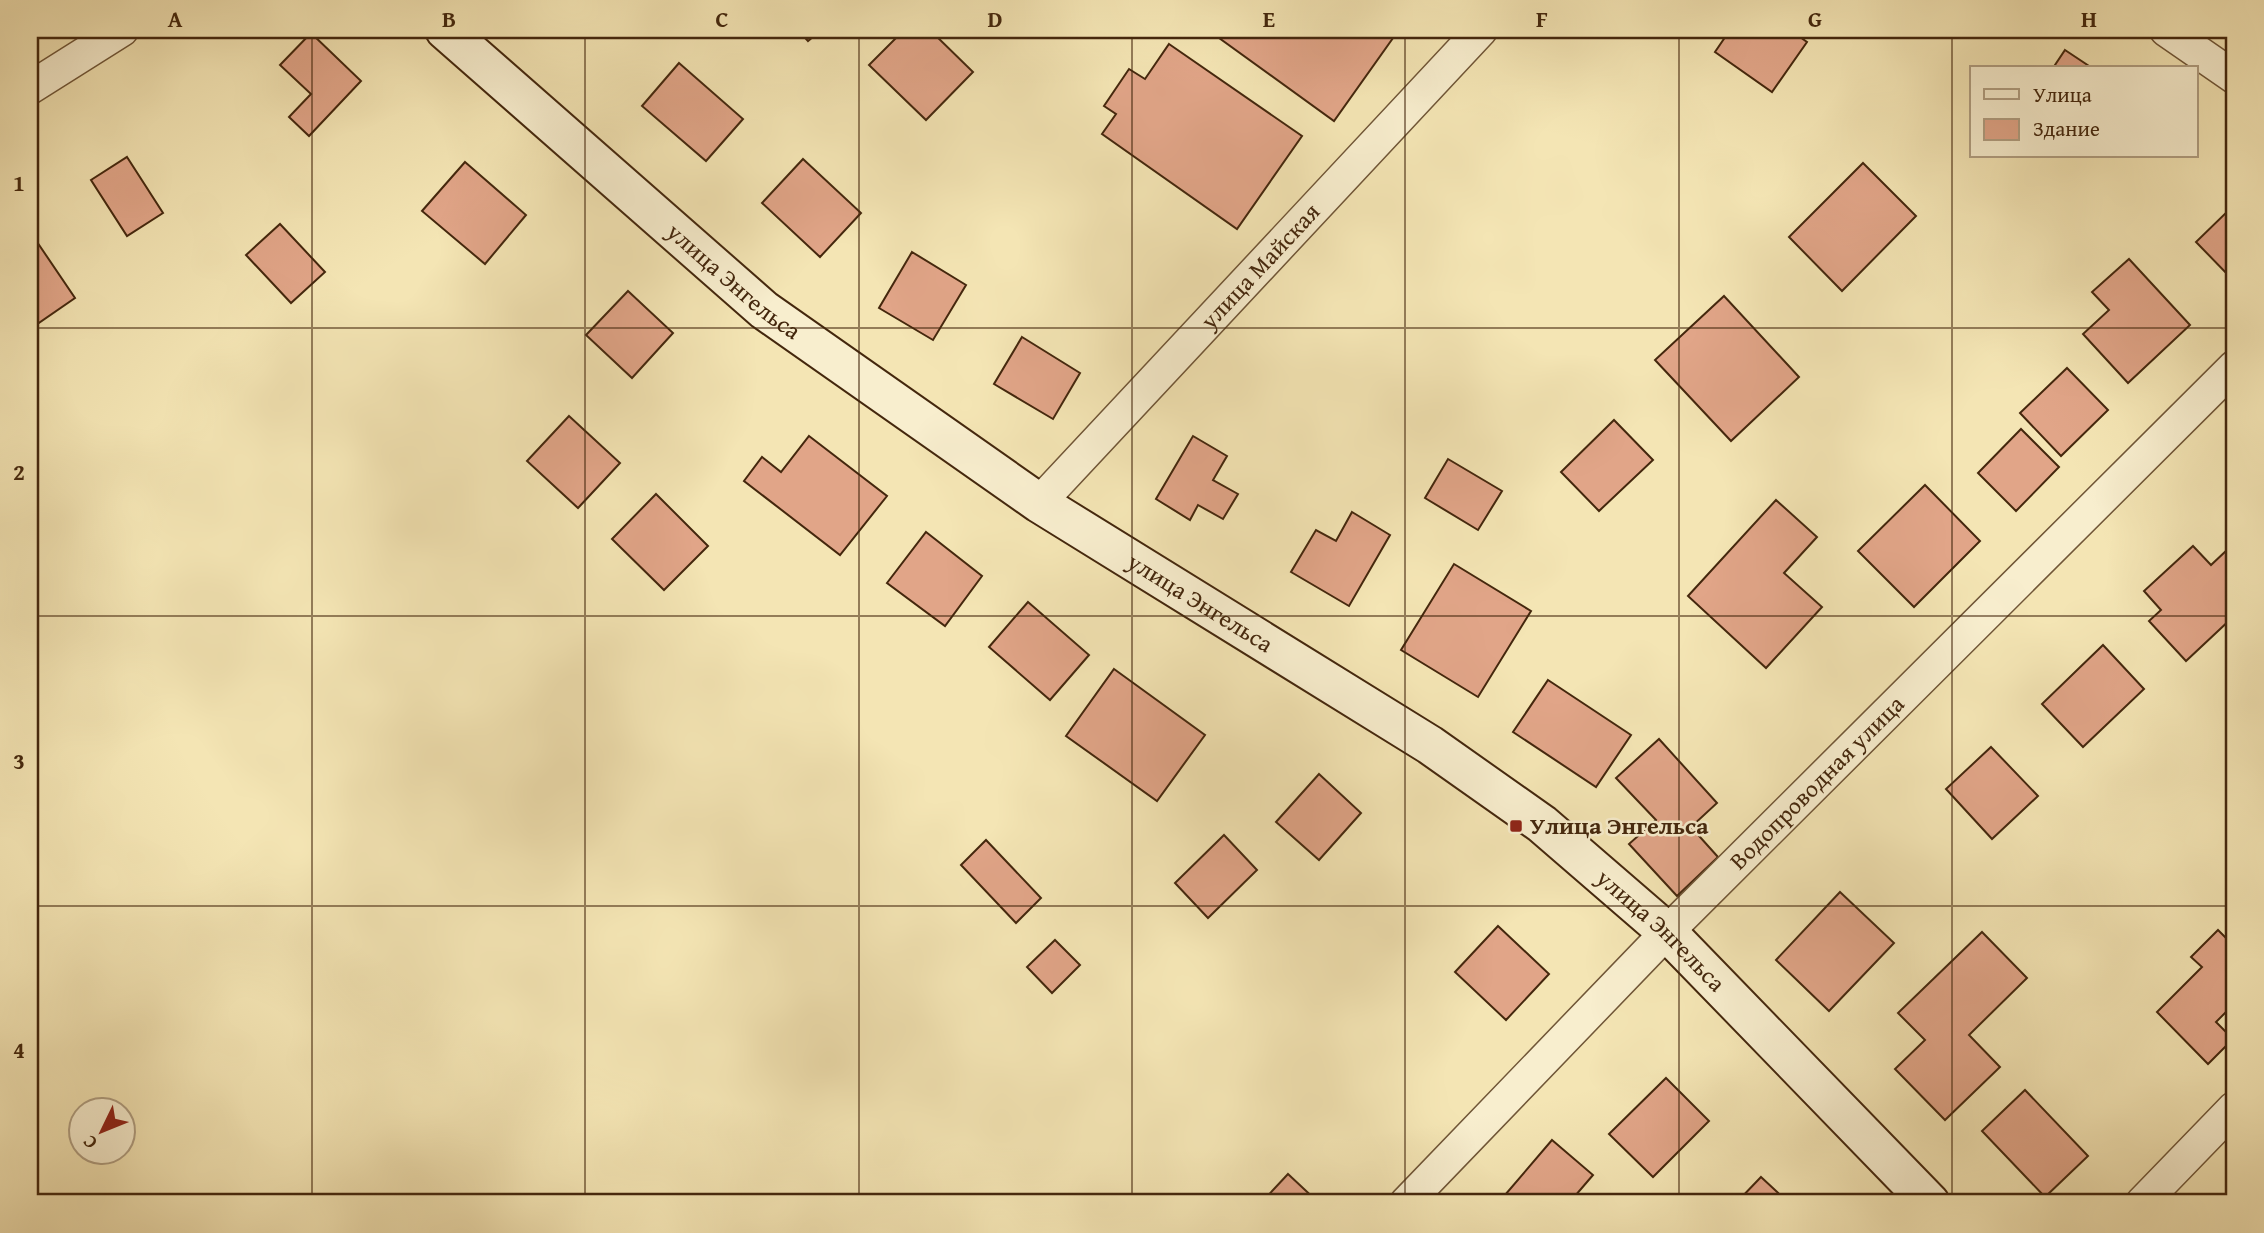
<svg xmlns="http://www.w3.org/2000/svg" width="2264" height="1233" font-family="'Gentium Book Plus',serif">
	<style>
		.building { fill: #e1a588; stroke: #44270d; stroke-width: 2 }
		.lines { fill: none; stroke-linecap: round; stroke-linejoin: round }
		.street-casing { stroke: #705637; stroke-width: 35 }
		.secondary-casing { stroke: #44270d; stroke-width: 42 }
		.street { stroke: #f8eece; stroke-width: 32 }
		.secondary { stroke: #f8eece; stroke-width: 38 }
		.grid { fill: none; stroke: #44270d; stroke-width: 2; stroke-opacity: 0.55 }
		.poi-dot { fill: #8f2418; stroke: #f8eece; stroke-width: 2.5 }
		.labels { text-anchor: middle; stroke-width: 5; stroke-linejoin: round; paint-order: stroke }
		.street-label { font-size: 24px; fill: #44270d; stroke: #f8eece }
		.poi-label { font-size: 24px; font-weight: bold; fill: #44270d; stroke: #f8eece; text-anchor: start }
		.neatline { fill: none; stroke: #44270d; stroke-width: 2.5 }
		.grid-label { font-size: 23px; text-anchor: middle; font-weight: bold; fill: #44270d }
	</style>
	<rect width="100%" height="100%" fill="#f4e5b4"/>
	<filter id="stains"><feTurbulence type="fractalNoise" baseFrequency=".00286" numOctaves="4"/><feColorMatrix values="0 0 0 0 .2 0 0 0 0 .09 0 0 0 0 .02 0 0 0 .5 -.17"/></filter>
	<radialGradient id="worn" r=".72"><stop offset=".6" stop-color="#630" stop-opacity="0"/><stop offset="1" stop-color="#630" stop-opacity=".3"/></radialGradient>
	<g class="building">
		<path d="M798 30H821L808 41Z"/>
		<path d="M904 30H930L973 72 926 120 869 65Z"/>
		<path d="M1208 30H1381L1393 38 1334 121Z"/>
		<path d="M1730 30H1790L1807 42 1772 92 1715 52Z"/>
		<path d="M311 33 361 81 309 136 289 117 311 94 280 65Z"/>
		<path d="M1169 44 1302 136 1237 229 1102 134 1116 114 1104 106 1129 69 1145 79Z"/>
		<path d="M2065 50 2092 68H2053Z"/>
		<path d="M679 63 743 119 706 161 642 106Z"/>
		<path d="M127 157 163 213 127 236 91 180Z"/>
		<path d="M803 159 861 213 820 257 762 203Z"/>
		<path d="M465 162 526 215 485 264 422 211Z"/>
		<path d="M1863 163 1916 216 1842 291 1789 237Z"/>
		<path d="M2234 205V279L2233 280 2196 242Z"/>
		<path d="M280 224 325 272 291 303 246 255Z"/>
		<path d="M31 233 75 298 30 329V234Z"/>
		<path d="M912 252 966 285 933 340 879 308Z"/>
		<path d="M2129 259 2190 325 2128 383 2083 334 2109 310 2092 292Z"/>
		<path d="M628 291 673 333 632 378 586 335Z"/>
		<path d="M1724 296 1799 377 1731 441 1655 360Z"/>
		<path d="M1022 337 1080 373 1053 419 994 384Z"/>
		<path d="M2067 368 2108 410 2061 456 2020 413Z"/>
		<path d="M569 416 620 463 578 508 527 461Z"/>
		<path d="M1614 420 1653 460 1599 511 1561 472Z"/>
		<path d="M2021 429 2059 467 2016 511 1978 473Z"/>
		<path d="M809 436 887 496 840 555 744 481 762 457 781 472Z"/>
		<path d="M1193 436 1227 456 1213 480 1238 494 1223 519 1198 505 1190 520 1156 499Z"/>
		<path d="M1448 459 1502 491 1478 530 1425 498Z"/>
		<path d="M1925 485 1980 541 1914 607 1858 551Z"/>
		<path d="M656 494 708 546 664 590 612 539Z"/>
		<path d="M1776 500 1817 537 1784 573 1822 607 1766 668 1688 596Z"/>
		<path d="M1352 512 1390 535 1349 606 1291 572 1316 530 1336 541Z"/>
		<path d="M926 532 982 576 945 626 887 583Z"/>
		<path d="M2193 546 2211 565 2227 550 2234 558V616L2186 661 2149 621 2161 610 2144 591Z"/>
		<path d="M1454 564 1531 611 1478 697 1401 650Z"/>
		<path d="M1028 602 1089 655 1050 700 989 647Z"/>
		<path d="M2103 645 2144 689 2083 747 2042 704Z"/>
		<path d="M1114 669 1205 735 1157 801 1066 736Z"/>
		<path d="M1548 680 1631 735 1596 787 1513 732Z"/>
		<path d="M1659 739 1717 803 1691 827 1718 857 1677 896 1629 844 1656 820 1616 778Z"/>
		<path d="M1991 747 2038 796 1992 839 1946 789Z"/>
		<path d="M1319 774 1361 813 1319 860 1276 822Z"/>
		<path d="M1224 835 1257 870 1208 918 1175 883Z"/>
		<path d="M986 840 1041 898 1016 923 961 865Z"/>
		<path d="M1840 892 1894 943 1829 1011 1776 960Z"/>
		<path d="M1498 926 1549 974 1506 1020 1455 972Z"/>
		<path d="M2218 930 2234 946V1004L2216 1022 2233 1039 2208 1064 2157 1012 2202 967 2191 957Z"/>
		<path d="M1982 932 2027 978 1969 1035 2000 1067 1945 1120 1895 1069 1925 1040 1898 1013Z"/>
		<path d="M1055 940 1080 965 1052 993 1027 967Z"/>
		<path d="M1666 1078 1709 1121 1653 1177 1609 1134Z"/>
		<path d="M2025 1090 2088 1156 2045 1197 1982 1131Z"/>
		<path d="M1552 1140 1593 1175 1569 1203H1514L1505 1195Z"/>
		<path d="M1288 1174 1319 1203H1261Z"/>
		<path d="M1761 1177 1789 1203H1736Z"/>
	</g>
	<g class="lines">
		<defs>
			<g id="street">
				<path d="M2166 30 2234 77"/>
				<path d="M30 88 122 30"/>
				<path id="s1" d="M1039 503 1481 30"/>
				<path id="s2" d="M1406 1203 1667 932 2234 367"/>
				<path d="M2142 1203 2234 1108"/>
			</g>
			<g id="secondary">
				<path id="s3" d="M445 30 764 310 1039 503 1430 745 1542 824 1667 932 1930 1203"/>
			</g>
		</defs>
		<use href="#street" class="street-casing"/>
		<use href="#secondary" class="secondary-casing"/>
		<use href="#street" class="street"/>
		<use href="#secondary" class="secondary"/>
	</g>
	<path class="grid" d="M312 30V1203M585 30V1203M859 30V1203M1132 30V1203M1405 30V1203M1679 30V1203M1952 30V1203M30 328H2234M30 616H2234M30 906H2234"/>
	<rect class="poi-dot" x="1509" y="819" width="14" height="14" rx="3.5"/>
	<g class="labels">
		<g class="street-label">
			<text dy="8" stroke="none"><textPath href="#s1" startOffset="324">улица Майская</textPath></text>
			<text dy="8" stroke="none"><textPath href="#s3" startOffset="383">улица Энгельса</textPath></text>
			<text dy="8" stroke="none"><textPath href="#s3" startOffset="950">улица Энгельса</textPath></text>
			<text dy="8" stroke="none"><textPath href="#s2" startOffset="588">Водопроводная улица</textPath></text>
			<text dy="8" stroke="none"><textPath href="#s3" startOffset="1517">улица Энгельса</textPath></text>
		</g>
		<g class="poi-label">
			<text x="1530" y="834">Улица Энгельса</text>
		</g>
	</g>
	<rect width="2264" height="1233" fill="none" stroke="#f4e5b4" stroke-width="77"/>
	<rect x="1970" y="66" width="228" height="91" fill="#f8eece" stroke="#b09e81" stroke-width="2"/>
	<rect x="1984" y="89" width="35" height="10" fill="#f8eece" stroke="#b09e81" stroke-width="2"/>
	<text x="2033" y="102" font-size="21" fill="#44270d">Улица</text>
	<rect x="1984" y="119" width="35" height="21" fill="#e1a588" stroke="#b09e81" stroke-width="2"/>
	<text x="2033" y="136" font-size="21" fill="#44270d">Здание</text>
	<g transform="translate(102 1131) rotate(227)"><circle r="33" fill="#f8eece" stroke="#b09e81" stroke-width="2"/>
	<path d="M0-5L12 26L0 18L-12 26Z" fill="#8f2418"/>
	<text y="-10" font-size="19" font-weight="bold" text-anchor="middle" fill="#44270d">С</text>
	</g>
	<rect x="38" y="38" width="2188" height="1156" class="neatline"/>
	<g class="grid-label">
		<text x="175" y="27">A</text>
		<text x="449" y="27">B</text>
		<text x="722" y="27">C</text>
		<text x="995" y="27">D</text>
		<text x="1269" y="27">E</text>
		<text x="1542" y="27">F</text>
		<text x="1815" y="27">G</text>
		<text x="2089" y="27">H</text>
		<text x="19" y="191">1</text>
		<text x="19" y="480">2</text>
		<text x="19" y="769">3</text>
		<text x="19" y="1058">4</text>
	</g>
	<rect width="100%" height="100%" filter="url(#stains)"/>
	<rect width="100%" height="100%" fill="url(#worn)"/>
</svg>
